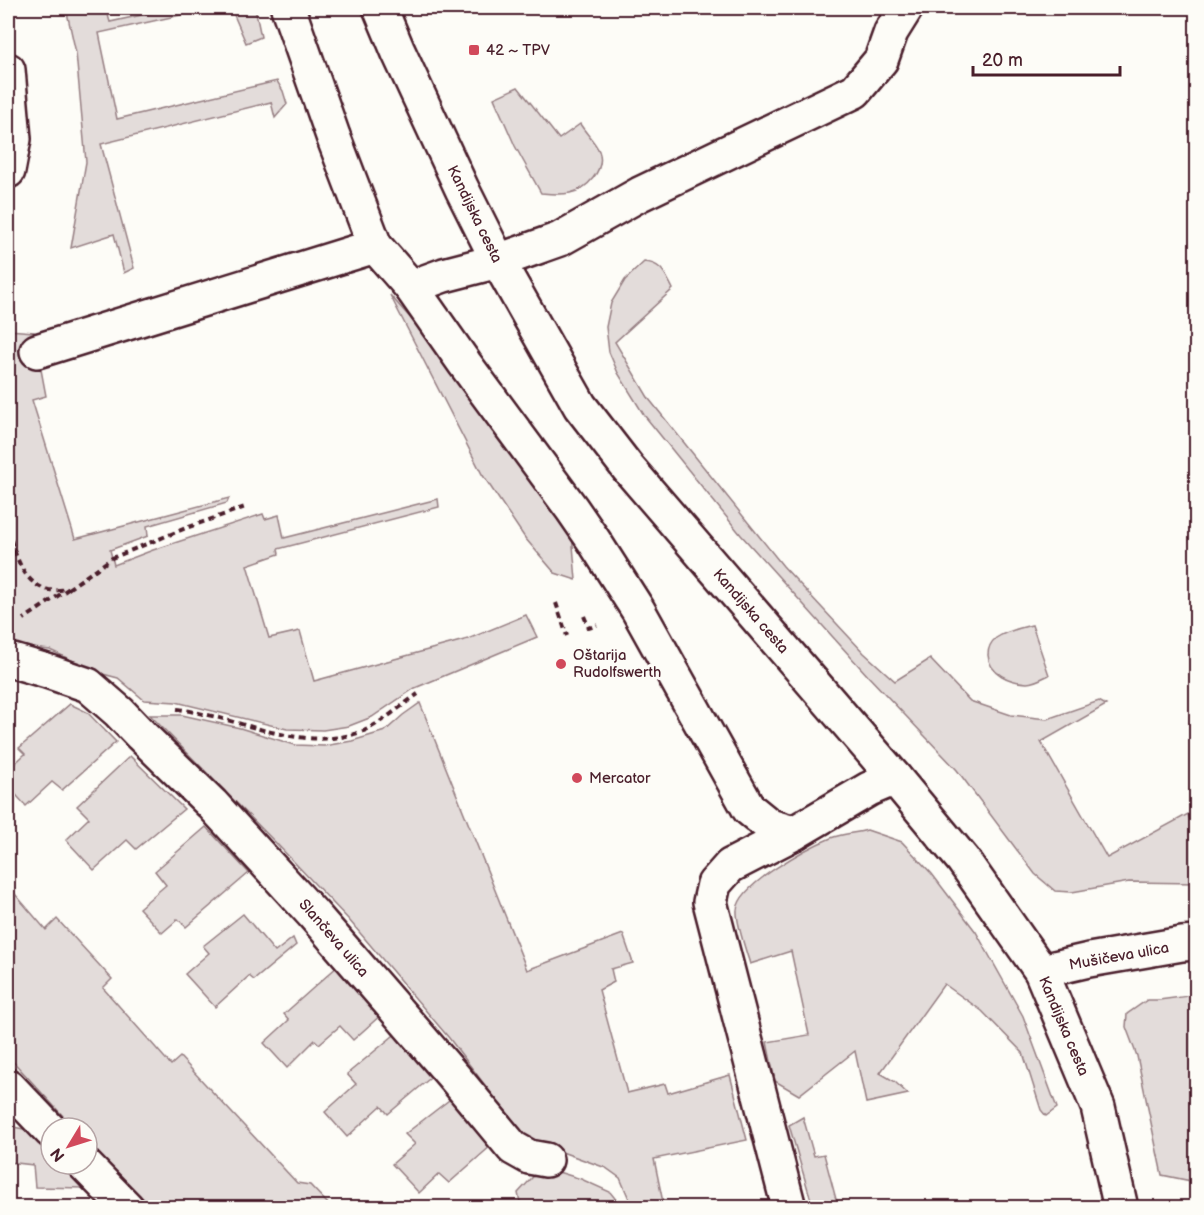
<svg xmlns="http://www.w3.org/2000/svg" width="1204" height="1215" font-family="'Balsamiq Sans',sans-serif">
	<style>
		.green { fill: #e3dcda; stroke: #967e82; stroke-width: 1.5 }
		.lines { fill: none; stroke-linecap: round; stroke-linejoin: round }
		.minor-casing { stroke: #4a1f2b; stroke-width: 38 }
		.major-casing { stroke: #4a1f2b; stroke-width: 38 }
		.path { stroke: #4a1f2b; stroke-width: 4; stroke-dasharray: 6 4.5; stroke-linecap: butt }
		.minor { stroke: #fdfcf7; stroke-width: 33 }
		.major { stroke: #fdfcf7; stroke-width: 33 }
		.poi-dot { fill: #d1495b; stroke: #fdfcf7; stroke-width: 2 }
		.labels { text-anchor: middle; stroke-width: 6; stroke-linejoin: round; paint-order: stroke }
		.poi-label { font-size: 15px; fill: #4a1f2b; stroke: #fdfcf7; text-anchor: start }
		.street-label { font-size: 15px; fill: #4a1f2b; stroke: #fdfcf7 }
	</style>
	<rect width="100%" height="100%" fill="#fdfcf7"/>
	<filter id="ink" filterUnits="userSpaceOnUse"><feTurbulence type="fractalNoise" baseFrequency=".0167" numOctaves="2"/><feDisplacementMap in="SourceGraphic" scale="12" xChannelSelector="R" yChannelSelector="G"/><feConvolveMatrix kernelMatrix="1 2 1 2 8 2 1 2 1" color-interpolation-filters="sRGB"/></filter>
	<g filter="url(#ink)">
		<g class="green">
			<path d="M66 8H106L110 22 173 8H212L99 33 117 119 277 81 283 91 287 104 275 118 271 102 101 144 134 268 124 273 114 234 71 248 86 162 76 53Z"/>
			<path d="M231 8H255L261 37 246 43Z"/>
			<path d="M518 87 559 139 580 124C585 132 596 143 599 151 606 170 586 190 570 193 561 195 550 194 541 193L515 146 494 98Z"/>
			<path d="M644 262C662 263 665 274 673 289L615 342 649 399 783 566 864 653 895 681 930 659 970 701 1011 715 1047 719 1099 701 1106 705 1041 742 1107 858 1188 814 1196 839V883L1129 882 1072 892 1055 891 1035 874 957 770 868 676 741 535 644 415 618 373 609 352 606 327 611 303 625 280Z"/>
			<path d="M390 295 421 330 572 534 576 580 555 573 525 538 482 474Z"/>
			<path d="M8 330 34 332 46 396 32 400 75 539 229 498 227 503 147 526 148 536 110 550 114 565 153 550 263 514 265 519 279 515 284 538 438 499 439 507 278 549 279 554 247 565 269 638 300 631 314 681 468 639 526 615 537 637 415 688 372 717 349 726 323 730 287 729 176 702 144 700 118 678 99 673 50 650 8 645Z"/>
			<path d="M1032 625 1049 675C1043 678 1034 683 1027 683 1010 682 989 674 988 655 988 649 991 642 996 638 1006 631 1020 628 1032 625Z"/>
			<path d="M420 703 527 970 623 934 633 963 611 969 614 982 599 990 627 1093 665 1084 668 1093 730 1075 747 1140 654 1159 664 1207 633 1208 620 1178 606 1168 526 1139 449 1038 349 920 275 842 150 715H182L240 728 295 745 324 746 352 741 385 731 403 715Z"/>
			<path d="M70 704 87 712 116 742 62 790 52 782 26 806 8 786V770L25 754 19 748Z"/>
			<path d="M130 756 184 809 136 849 127 840 94 870 66 840 89 818 77 806Z"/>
			<path d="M206 827 249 873 186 927 178 919 162 933 139 908 166 885 155 871Z"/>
			<path d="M867 830 902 842 932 874 976 932 1023 1016 1057 1108 1046 1116 1041 1110 1023 1053 982 1011 944 984 880 1073 894 1081 908 1094 866 1103 855 1051 799 1095 775 1081 767 1042 809 1035 791 951 750 964C746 951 736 923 737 910 739 884 809 847 831 838 842 834 856 833 867 830Z"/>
			<path d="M8 886 46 930 57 919 112 979 103 988 171 1065 180 1057 297 1183 310 1185 331 1207H152L87 1143V1128H74L8 1056Z"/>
			<path d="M243 914 275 952 293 938 296 945 254 980 249 976 215 1007 185 974 209 953 203 946Z"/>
			<path d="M339 965 382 1014 353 1040 340 1026 319 1044 315 1040 287 1068 264 1043 289 1020 284 1014Z"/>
			<path d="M1196 995V1182L1162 1175 1137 1056 1126 1027 1127 1014 1147 1000H1159Z"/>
			<path d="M399 1031 435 1074 388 1114 381 1106 347 1137 325 1112 356 1084 347 1074Z"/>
			<path d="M453 1097 492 1145 449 1183 439 1174 419 1193 392 1164 415 1144 405 1134Z"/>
			<path d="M803 1117 814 1156 824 1154 837 1203H832L833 1207H813L789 1125Z"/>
			<path d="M8 1126 34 1131 51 1151V1164H63L84 1188 35 1187 33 1165 8 1162Z"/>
			<path d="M542 1167 581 1179 610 1192 622 1207H521L518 1193Z"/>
		</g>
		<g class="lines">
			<defs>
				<g id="minor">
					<path d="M288 8 333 136 375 246 411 287 465 364 572 509 594 541 638 610 749 809 770 826 794 833"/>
					<path d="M8 70 14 139 8 171"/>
					<path d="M411 287 444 275 498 261 560 239 640 194 855 91 881 60 891 32 906 8"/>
					<path d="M37 351 375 246"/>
					<path d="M8 661H13L47 671 88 685 119 712 141 735 212 804 313 914 455 1078 513 1148 529 1157 546 1160"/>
					<path d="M1041 971 1089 960 1182 944 1196 943"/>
					<path d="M8 1086 51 1131"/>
					<path d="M84 1164 127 1208"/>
					<path d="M789 1208 710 902 714 884 730 866 794 833 869 789 895 778"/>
				</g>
				<path id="major" d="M380 8 398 51 462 189 498 261 580 406 628 468 895 778 963 860 1041 971 1098 1107 1121 1208"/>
			</defs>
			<use href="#minor" class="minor-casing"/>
			<use href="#major" class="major-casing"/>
			<g class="path">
				<path d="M8 530C15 553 22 584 49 590 55 591 62 590 68 589L24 619"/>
				<path d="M68 589 112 558 186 528 248 506"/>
				<path d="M556 603 567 636"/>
				<path d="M584 616 589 628 597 625"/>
				<path d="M177 709C187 710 198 713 208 715 258 727 309 750 361 732 379 725 402 705 418 694"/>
			</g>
			<use href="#minor" class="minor"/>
			<use href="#major" class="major"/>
		</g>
	</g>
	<g class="poi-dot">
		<rect x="468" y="44" width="12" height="12" rx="3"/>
		<circle cx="561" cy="664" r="6"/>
		<circle cx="577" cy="778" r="6"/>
	</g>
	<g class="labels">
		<g class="poi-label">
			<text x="486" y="55">42 ~ TPV</text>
			<text x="573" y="660">Oštarija<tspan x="573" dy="17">Rudolfswerth</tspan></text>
			<text x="589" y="783">Mercator</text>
		</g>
		<g class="street-label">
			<text transform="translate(475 214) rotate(64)" y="5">Kandijska cesta</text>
			<text transform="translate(751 611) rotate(49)" y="5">Kandijska cesta</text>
			<text transform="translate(334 938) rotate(49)" y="5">Slančeva ulica</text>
			<text transform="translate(1119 956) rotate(-10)" y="5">Mušičeva ulica</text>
			<text transform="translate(1064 1026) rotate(67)" y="5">Kandijska cesta</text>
		</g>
	</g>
	<rect width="1204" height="1215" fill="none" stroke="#fdfcf7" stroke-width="30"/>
	<rect x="15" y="15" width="1174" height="1185" fill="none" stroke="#4a1f2b" stroke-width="2" filter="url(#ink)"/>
	<g transform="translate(69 1146) rotate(232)"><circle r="28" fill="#fdfcf7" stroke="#b5a4a5" stroke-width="1.5"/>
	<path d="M0-4.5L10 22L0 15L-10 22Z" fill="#d1495b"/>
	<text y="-9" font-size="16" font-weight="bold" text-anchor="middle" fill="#4a1f2b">N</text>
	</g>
	<path d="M973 66v9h147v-9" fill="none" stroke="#4a1f2b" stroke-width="3"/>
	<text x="982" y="66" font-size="18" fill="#4a1f2b" stroke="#fdfcf7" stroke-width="4.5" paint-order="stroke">20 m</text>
</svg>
